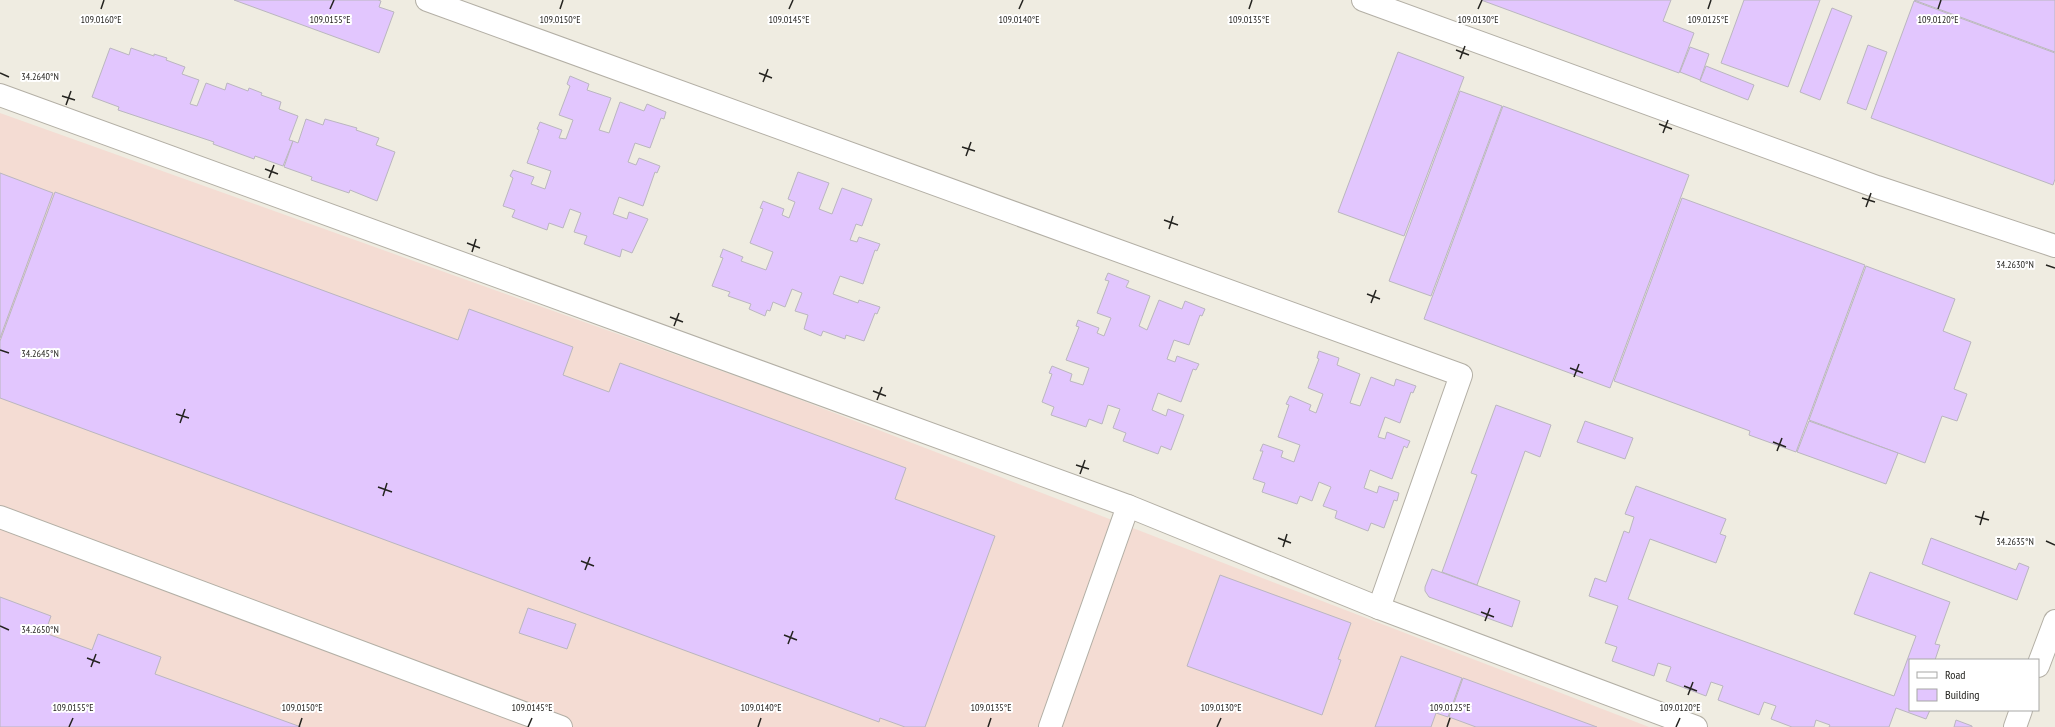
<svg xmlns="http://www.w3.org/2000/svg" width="2055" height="727" font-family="'PT Sans Narrow',sans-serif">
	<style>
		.industrial { fill: #f4dcd3 }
		.building { fill: #e2c6fe; stroke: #bab6bf }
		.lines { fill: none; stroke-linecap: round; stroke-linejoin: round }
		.minor-casing { stroke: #b3afa5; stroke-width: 24 }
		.tertiary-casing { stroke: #b3afa5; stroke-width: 24 }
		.secondary-casing { stroke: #b3afa5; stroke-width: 24 }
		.minor { stroke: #fff; stroke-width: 22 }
		.tertiary { stroke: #fff; stroke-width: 22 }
		.secondary { stroke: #fff; stroke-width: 22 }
		.ticks { fill: none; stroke: #24231f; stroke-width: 1.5 }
		.ticks-label { font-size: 10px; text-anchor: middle; fill: #24231f; stroke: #fff; stroke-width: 4; stroke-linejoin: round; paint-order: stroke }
	</style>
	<rect width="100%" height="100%" fill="#efece1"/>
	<path class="industrial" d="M0 113 780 392 1649 727H0Z"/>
	<g class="building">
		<path d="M234 0H378L381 1 379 7 394 12 379 53Z"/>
		<path d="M1481 0H1671L1663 21 1694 33 1679 73Z"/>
		<path d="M1744 0H1820L1788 87 1721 63Z"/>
		<path d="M1914 0H2055V52Z"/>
		<path d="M1914 1 2055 53V179L2053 185 1871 118Z"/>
		<path d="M1832 8 1852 16 1820 100 1800 92Z"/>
		<path d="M1868 45 1887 52 1866 110 1847 103Z"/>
		<path d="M1690 47 1709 54 1700 80 1680 72Z"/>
		<path d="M110 48 129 55 131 48 154 56V54L167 58 166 60 185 67 182 74 199 80 190 104 197 106 206 83 225 90 227 83 248 91 249 88 262 93 261 95 281 102 279 109 298 116 289 140 293 141 283 166 255 156 254 159 213 144 214 142 118 110 119 107 92 97Z"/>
		<path d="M1398 52 1464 77 1404 236 1338 212Z"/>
		<path d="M1706 66 1754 85 1748 100 1700 81Z"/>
		<path d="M570 76 589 84 587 90 611 98 599 130 609 133 620 102 644 111 647 104 666 112 664 119 661 118 650 148 635 143 628 162 636 165 639 158 660 166 657 173 655 172 643 206 619 197 613 214 627 219 629 212 648 219 632 253 622 249 620 257 584 244 587 236 574 232 581 213 570 209 563 228 549 223 547 230 512 217 515 210 503 206 513 178 510 176 513 170 534 177 531 184 545 189 551 171 527 163 539 130 537 129 540 122 562 130 559 138 566 139 573 120 559 115 570 86 567 84Z"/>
		<path d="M1460 91 1502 106 1431 296 1389 281Z"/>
		<path d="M1503 106 1689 175 1610 388 1424 319Z"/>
		<path d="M306 119 323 125 325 119 357 128 356 130 379 138 376 145 395 152 377 201 350 190 349 193 311 180 312 177 284 167 293 141 298 143Z"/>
		<path d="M798 172 829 183 819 209 832 214 842 188 872 199 862 226 856 224 850 240 857 242 859 237 880 244 877 251 875 250 863 284 840 276 833 294 858 303 859 300 880 307 877 314 875 313 864 341 846 335 845 339 823 331 821 336 804 329 808 315 795 311 802 293 792 289 785 307 773 302 770 311 767 310 765 316 749 309 751 304 728 296 730 292 712 286 723 258 720 257 723 249 743 257 741 261 766 270 773 252 750 243 763 209 760 208 763 201 784 209 782 215 789 218 795 202 788 199Z"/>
		<path d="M0 173 53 193 0 338Z"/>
		<path d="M55 192 458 340 469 309 573 347 563 375 609 392 620 363 906 468 895 499 995 536 925 727H905L880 718 879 722 0 398V341Z"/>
		<path d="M1682 198 1865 265 1796 452 1749 435 1750 431 1614 381Z"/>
		<path d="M1866 266 1955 299 1943 331 1971 342 1954 389 1967 394 1957 421 1942 416 1925 463 1809 420Z"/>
		<path d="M1108 273 1129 281 1126 287 1150 296 1139 326 1147 330 1159 300 1182 309 1185 301 1205 309 1202 316 1200 315 1189 345 1174 340 1167 359 1175 362 1177 356 1199 364 1196 370 1193 369 1181 402 1158 393 1152 410 1166 416 1168 409 1184 415 1171 450 1161 446 1158 454 1123 441 1126 433 1113 428 1120 409 1108 405 1102 424 1089 419 1086 427 1051 415 1054 407 1042 402 1052 374 1049 373 1052 366 1072 374 1070 381 1083 385 1089 368 1066 360 1079 327 1076 326 1078 320 1099 328 1097 333 1104 336 1111 318 1097 313 1109 281 1105 280Z"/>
		<path d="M1319 351 1339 358 1337 365 1360 374 1350 403 1360 406 1371 377 1394 386 1396 379 1416 386 1413 393 1411 392 1400 423 1385 417 1378 437 1385 439 1387 432 1410 441 1407 448 1404 446 1392 479 1370 470 1364 488 1377 493 1379 486 1399 493 1397 501 1394 500 1384 528 1371 523 1368 531 1335 518 1337 511 1323 506 1331 487 1319 482 1312 501 1300 496 1297 504 1262 492 1265 483 1253 479 1263 451H1260L1263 444 1283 451 1281 457 1294 462 1300 445 1278 437 1289 405 1286 404 1290 396 1311 405 1309 410 1316 413 1323 394 1308 388 1319 359 1317 358Z"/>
		<path d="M1496 405 1551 425 1540 457 1525 451 1477 585 1442 572 1477 475 1471 473Z"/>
		<path d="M1585 421 1633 438 1625 459 1577 442Z"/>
		<path d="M1809 421 1898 453 1886 484 1797 452Z"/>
		<path d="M1636 486 1726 519 1720 534 1726 536 1716 563 1650 539 1628 599 1894 696 1916 636 1854 614 1870 572 1950 602 1935 644 1940 645 1935 660H1910V710H1930L1926 719 1896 708 1889 727H1829L1830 725 1816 720 1814 727H1792L1771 719 1776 706 1764 702 1759 715 1718 700 1723 686 1711 682 1706 696 1666 681 1671 667 1658 663 1654 676 1612 661 1617 647 1605 643 1618 606 1589 596 1595 578 1606 582 1624 531 1629 533 1634 517 1625 514Z"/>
		<path d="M1931 538 2016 570 2019 563 2029 567 2017 600 1922 564Z"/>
		<path d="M1432 569 1520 601 1512 627 1429 597 1425 591V587Z"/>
		<path d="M1220 575 1351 623 1338 659 1341 660 1322 715 1187 666Z"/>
		<path d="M0 597 51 616 45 633 92 650 98 634 161 657 155 674 301 727H0Z"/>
		<path d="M528 608 576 624 567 649 519 633Z"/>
		<path d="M1401 656 1462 678 1448 717 1436 713 1431 727H1375Z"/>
		<path d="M1463 678 1597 727H1476L1449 717Z"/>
		<path d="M1956 720 1972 726V727H1954Z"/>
	</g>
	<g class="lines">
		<defs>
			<g id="minor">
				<path d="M427 0 1461 375 1379 608"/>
				<path d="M0 95 1128 506 1379 608 1696 727"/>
				<path d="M0 517 561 727"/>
				<path d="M1050 727 1128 506"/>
			</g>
			<path id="tertiary" d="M1363 0 1877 187 2055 246"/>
			<g id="secondary">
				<path d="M2038 666 2055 621"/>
				<path d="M2015 727 2021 710"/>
			</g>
		</defs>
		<use href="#minor" class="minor-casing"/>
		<use href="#tertiary" class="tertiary-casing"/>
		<use href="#secondary" class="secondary-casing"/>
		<use href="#minor" class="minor"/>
		<use href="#tertiary" class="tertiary"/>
		<use href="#secondary" class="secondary"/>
	</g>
	<path class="ticks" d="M101 9 104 0M330 9 334 0M560 9 563 0M789 9 793 0M1019 9 1023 0M1249 9 1252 0M1478 9 1482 0M1708 9 1711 0M1938 9 1941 0M1456 50 1469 55M1460 59 1465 46M0 73 9 77M759 73 772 78M763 82 768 69M62 96 75 100M66 105 71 91M1659 124 1672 129M1663 133 1668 120M962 147 975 151M966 156 971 142M265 169 278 174M269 178 274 165M1862 198 1875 202M1866 207 1871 193M1164 220 1178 225M1169 229 1173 216M467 243 480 248M472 252 476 239M2046 265 2055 268M1367 294 1380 299M1371 303 1376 290M670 317 683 322M674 326 679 313M0 350 9 353M1570 368 1583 373M1574 377 1579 364M873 391 886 396M877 400 882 387M176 414 189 418M180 423 185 409M1773 442 1786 447M1777 451 1782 438M1076 465 1089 469M1080 474 1085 460M378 487 392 492M383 496 387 483M1975 516 1989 520M1980 525 1984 511M1278 538 1291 543M2046 541 2055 545M1283 547 1287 534M581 561 594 566M585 570 590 557M1481 612 1494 617M1485 621 1490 608M0 626 9 630M784 635 797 640M788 644 793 631M87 658 100 663M91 667 96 654M1684 686 1697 691M1688 695 1693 682M69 727 73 718M299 727 302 718M528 727 532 718M758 727 761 718M988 727 991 718M1217 727 1221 718M1447 727 1450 718M1676 727 1680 718"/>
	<g class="ticks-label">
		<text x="1019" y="23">109.0140°E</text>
		<text x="1708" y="23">109.0125°E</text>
		<text x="101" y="23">109.0160°E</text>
		<text x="330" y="23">109.0155°E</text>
		<text x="560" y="23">109.0150°E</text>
		<text x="789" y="23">109.0145°E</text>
		<text x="1249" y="23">109.0135°E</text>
		<text x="1478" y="23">109.0130°E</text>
		<text x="1938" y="23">109.0120°E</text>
		<text x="40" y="80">34.2640°N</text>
		<text x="2015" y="268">34.2630°N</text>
		<text x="40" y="357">34.2645°N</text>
		<text x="2015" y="545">34.2635°N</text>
		<text x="40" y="633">34.2650°N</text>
		<text x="73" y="711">109.0155°E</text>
		<text x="302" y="711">109.0150°E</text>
		<text x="532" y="711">109.0145°E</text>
		<text x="761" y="711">109.0140°E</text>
		<text x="991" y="711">109.0135°E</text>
		<text x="1221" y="711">109.0130°E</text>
		<text x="1450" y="711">109.0125°E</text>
		<text x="1680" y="711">109.0120°E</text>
	</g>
	<rect x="1909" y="659" width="130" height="52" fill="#ffffff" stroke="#a7a7a5"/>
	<rect x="1917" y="672" width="20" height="6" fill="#ffffff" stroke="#a7a7a5"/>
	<text x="1945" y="679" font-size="12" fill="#24231f">Road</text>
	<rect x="1917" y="689" width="20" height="12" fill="#e2c6fe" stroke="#a7a7a5"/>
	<text x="1945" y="699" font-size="12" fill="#24231f">Building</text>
</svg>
